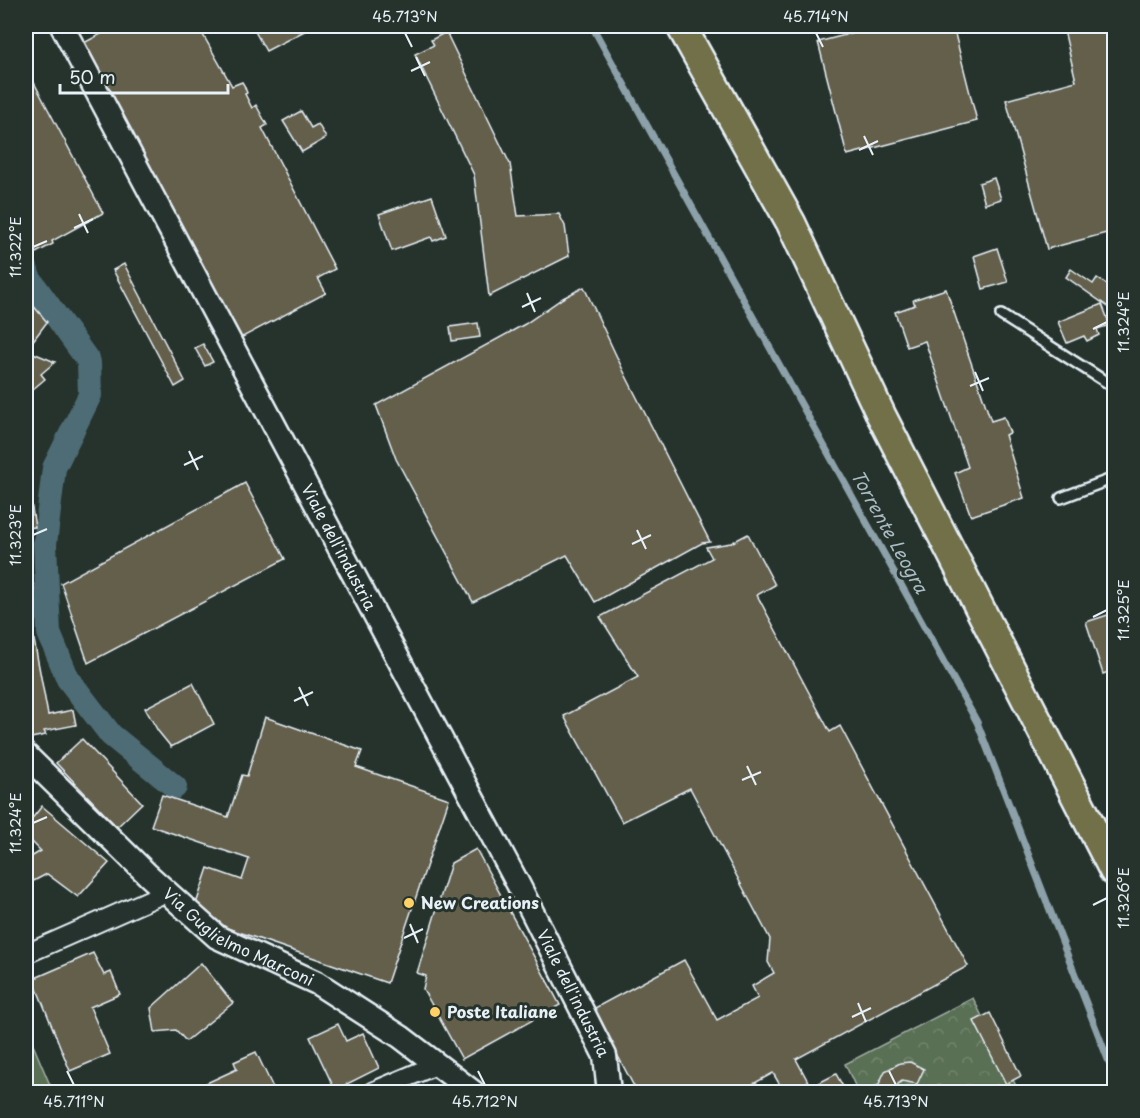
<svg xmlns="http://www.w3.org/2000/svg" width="1140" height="1118" font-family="'Playpen Sans',sans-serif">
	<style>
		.park { fill: url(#park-crowns); stroke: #a1b0a6; stroke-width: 1.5 }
		.pitch { fill: #5a7054; stroke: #a1b0a6; stroke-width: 1.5 }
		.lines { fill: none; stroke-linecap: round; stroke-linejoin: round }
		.stream { stroke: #8ca1a9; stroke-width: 7 }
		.canal { stroke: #4e6c74; stroke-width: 24 }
		.building { fill: #635e4c; stroke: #e8f1f8; stroke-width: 1.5 }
		.service-casing { stroke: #e8f1f8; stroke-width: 14 }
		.minor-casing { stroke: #e8f1f8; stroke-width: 22 }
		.tertiary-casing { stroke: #e8f1f8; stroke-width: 27 }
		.primary-casing { stroke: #e8f1f8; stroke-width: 33 }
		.service { stroke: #26332d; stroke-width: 9 }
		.minor { stroke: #26332d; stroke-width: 18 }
		.tertiary { stroke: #26332d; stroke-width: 22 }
		.primary { stroke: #71704a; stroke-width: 28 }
		.ticks { fill: none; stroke: #e8f1f8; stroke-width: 2 }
		.poi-dot { fill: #ffd166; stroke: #26332d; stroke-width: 2 }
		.labels { text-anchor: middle; stroke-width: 6; stroke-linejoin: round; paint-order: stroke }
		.street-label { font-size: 16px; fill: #e8f1f8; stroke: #26332d }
		.poi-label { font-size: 16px; font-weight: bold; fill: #e8f1f8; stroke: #26332d; text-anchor: start }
		.water-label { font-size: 18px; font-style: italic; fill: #aabcc3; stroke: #26332d }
		.neatline { fill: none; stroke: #e8f1f8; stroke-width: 2 }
		.ticks-label { font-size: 15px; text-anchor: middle; fill: #e8f1f8 }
	</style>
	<defs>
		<pattern id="park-crowns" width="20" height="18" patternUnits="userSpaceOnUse" patternTransform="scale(1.5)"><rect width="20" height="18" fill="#5a7054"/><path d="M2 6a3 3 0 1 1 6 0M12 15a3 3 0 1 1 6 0" fill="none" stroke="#72856d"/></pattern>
	</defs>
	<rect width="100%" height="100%" fill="#26332d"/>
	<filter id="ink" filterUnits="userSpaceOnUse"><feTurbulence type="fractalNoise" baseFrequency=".0167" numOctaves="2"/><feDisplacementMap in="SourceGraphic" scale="12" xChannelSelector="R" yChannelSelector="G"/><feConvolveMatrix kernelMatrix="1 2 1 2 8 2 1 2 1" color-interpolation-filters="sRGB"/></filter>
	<g filter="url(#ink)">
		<path class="park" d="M973 998 1019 1092H858L845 1064Z"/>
		<path class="pitch" d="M26 1028 53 1092H26Z"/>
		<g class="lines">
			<path class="stream" d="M592 26 977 722 1114 1075"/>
			<path class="canal" d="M26 268 29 278 89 362 90 395 54 468 45 544 49 633 68 679 111 735 175 787"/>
		</g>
		<g class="building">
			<path d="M116 26H198L232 86 242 82 244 85 247 93 245 94 252 108 256 105 267 125 262 128 335 269 318 278 326 293 235 341 78 46Z"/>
			<path d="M252 26H314L266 51Z"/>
			<path d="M880 26H953L977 121 847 155 818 42Z"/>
			<path d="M1063 26H1114V231L1047 249 1006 100 1076 81Z"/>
			<path d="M446 32 510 164 518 216 559 214 565 226 569 256 489 296 474 175 415 54 434 45 431 40Z"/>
			<path d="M30 75 103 213 52 241 53 244 34 254 26 239V77Z"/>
			<path d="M301 111 311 128 318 124 326 138 302 152 283 121Z"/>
			<path d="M994 178 1001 199 985 204 979 183Z"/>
			<path d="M432 196 446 236 433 241 431 237 392 251 379 214Z"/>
			<path d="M997 248 1008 282 983 289 974 256Z"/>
			<path d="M124 264 185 381 175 387 113 270Z"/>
			<path d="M1071 269 1093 284 1097 278 1114 289V311L1066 277Z"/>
			<path d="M584 287 623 370 710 542 702 543 595 602 567 555 473 602 396 459 376 405 525 324 563 298Z"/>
			<path d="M946 289 991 421 1004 417 1010 433 1005 435 1024 498 971 516 955 473 968 467 925 341 907 347 895 312 915 305 913 300Z"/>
			<path d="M26 297 47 322 26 350Z"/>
			<path d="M1102 304 1110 325 1097 329 1099 335 1087 341 1084 336 1067 343 1058 322Z"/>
			<path d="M478 323 480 337 452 341 450 327Z"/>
			<path d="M203 344 213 362 205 366 195 348Z"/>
			<path d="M26 350 55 362 41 374 45 379 26 395Z"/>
			<path d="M245 483 285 559 88 663 61 583Z"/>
			<path d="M29 490 35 527 26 528V491Z"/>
			<path d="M748 534 775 585 757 595 830 732 840 726 968 966 796 1059 811 1087 836 1074 846 1092H784L773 1073 751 1085 755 1092H637L593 1009 684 960 717 1020 758 998 752 986 774 973 768 962 770 939 690 788 622 822 564 716 638 677 600 617 712 558 706 547 731 543Z"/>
			<path d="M26 546 34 590 26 591Z"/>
			<path d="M26 597 48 715 73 710 76 725 44 731 46 735 26 739Z"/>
			<path d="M1114 613V670L1103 674 1086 622Z"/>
			<path d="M193 683 214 724 171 747 158 731 145 708Z"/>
			<path d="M265 717 362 751 356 767 449 799 387 983 227 928 196 904 208 868 242 880 249 859 151 826 162 795 228 817 242 775 247 776Z"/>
			<path d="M82 739 142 803 117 827 56 763Z"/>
			<path d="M42 806 109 863 78 897 47 874 26 885V860L41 851 26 836V826Z"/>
			<path d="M476 849 560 1005 462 1059 423 989 426 976 417 973 451 863Z"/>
			<path d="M93 953 104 975 111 972 120 994 90 1007 110 1054 70 1071 33 979Z"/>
			<path d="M201 963 233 1003 186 1041 176 1030 155 1032 151 1008Z"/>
			<path d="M990 1013 1021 1076 1006 1084 974 1021Z"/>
			<path d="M338 1024 346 1041 363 1033 379 1068 335 1090 310 1037Z"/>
			<path d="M256 1052 275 1092H169L184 1085 187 1092 237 1069 234 1062Z"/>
			<path d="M910 1062 924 1069 917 1084 902 1081 898 1084 896 1092H878V1086L885 1071 900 1063Z"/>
		</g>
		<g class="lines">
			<defs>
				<g id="service">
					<path d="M1001 315 1114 387"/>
					<path d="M1061 498 1114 478"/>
				</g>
				<g id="minor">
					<path d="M26 954 167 892"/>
					<path d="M372 1092 436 1065"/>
				</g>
				<g id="tertiary">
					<path id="s1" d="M62 26 518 884 605 1056 609 1092"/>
					<path id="s2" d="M26 755 148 875 217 937 317 983 401 1037 473 1092"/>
				</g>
				<path id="primary" d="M681 26 791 223 881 415 1114 871"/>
			</defs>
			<use href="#service" class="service-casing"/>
			<use href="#minor" class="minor-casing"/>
			<use href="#tertiary" class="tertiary-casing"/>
			<use href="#primary" class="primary-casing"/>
			<use href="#service" class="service"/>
			<use href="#minor" class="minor"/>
			<use href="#tertiary" class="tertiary"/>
			<use href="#primary" class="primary"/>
		</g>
	</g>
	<path class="ticks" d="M405 33 412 47M816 33 823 47M416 57 425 76M411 71 430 62M864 136 873 155M859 150 878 141M79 214 88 233M74 228 93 219M33 247 47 241M527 293 535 312M522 307 541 298M1093 329 1107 322M975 372 983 391M970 386 989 378M189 451 198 470M184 465 203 456M637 530 646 549M33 535 47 529M632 544 651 535M1093 617 1107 610M299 687 308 706M294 701 313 692M747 766 756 785M742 780 761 772M33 823 47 817M1093 905 1107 898M410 924 418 943M404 938 423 929M858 1003 866 1022M852 1017 871 1008M67 1071 74 1085M478 1071 485 1085M889 1071 896 1085"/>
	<g class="poi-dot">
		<circle cx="409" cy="903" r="6"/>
		<circle cx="435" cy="1012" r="6"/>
	</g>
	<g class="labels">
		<g class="street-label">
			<text dy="6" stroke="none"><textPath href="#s1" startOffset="590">Viale dell'industria</textPath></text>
			<text dy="6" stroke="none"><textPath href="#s2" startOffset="282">Via Guglielmo Marconi</textPath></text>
			<text dy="6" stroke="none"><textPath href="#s1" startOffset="1094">Viale dell'industria</textPath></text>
		</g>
		<g class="poi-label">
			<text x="421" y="909">New Creations</text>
			<text x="447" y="1018">Poste Italiane</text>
		</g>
		<g class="water-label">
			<text transform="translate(889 532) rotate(61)" y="6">Torrente Leogra</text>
		</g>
	</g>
	<rect width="1140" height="1118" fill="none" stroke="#26332d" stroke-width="66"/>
	<path d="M60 84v9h168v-9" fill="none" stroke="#e8f1f8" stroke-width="3"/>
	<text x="69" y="84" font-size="18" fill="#e8f1f8" stroke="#26332d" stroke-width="4.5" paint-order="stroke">50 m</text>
	<rect x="33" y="33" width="1074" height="1052" class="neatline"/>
	<g class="ticks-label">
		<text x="405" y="22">45.713°N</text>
		<text x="816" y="22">45.714°N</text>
		<text transform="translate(16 247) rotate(-90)" y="5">11.322°E</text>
		<text transform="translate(1124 322) rotate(-90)" y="5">11.324°E</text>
		<text transform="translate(16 535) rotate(-90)" y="5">11.323°E</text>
		<text transform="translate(1124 610) rotate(-90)" y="5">11.325°E</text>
		<text transform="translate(16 823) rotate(-90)" y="5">11.324°E</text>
		<text transform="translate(1124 898) rotate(-90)" y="5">11.326°E</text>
		<text x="74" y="1107">45.711°N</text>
		<text x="485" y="1107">45.712°N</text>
		<text x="896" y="1107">45.713°N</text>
	</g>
</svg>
